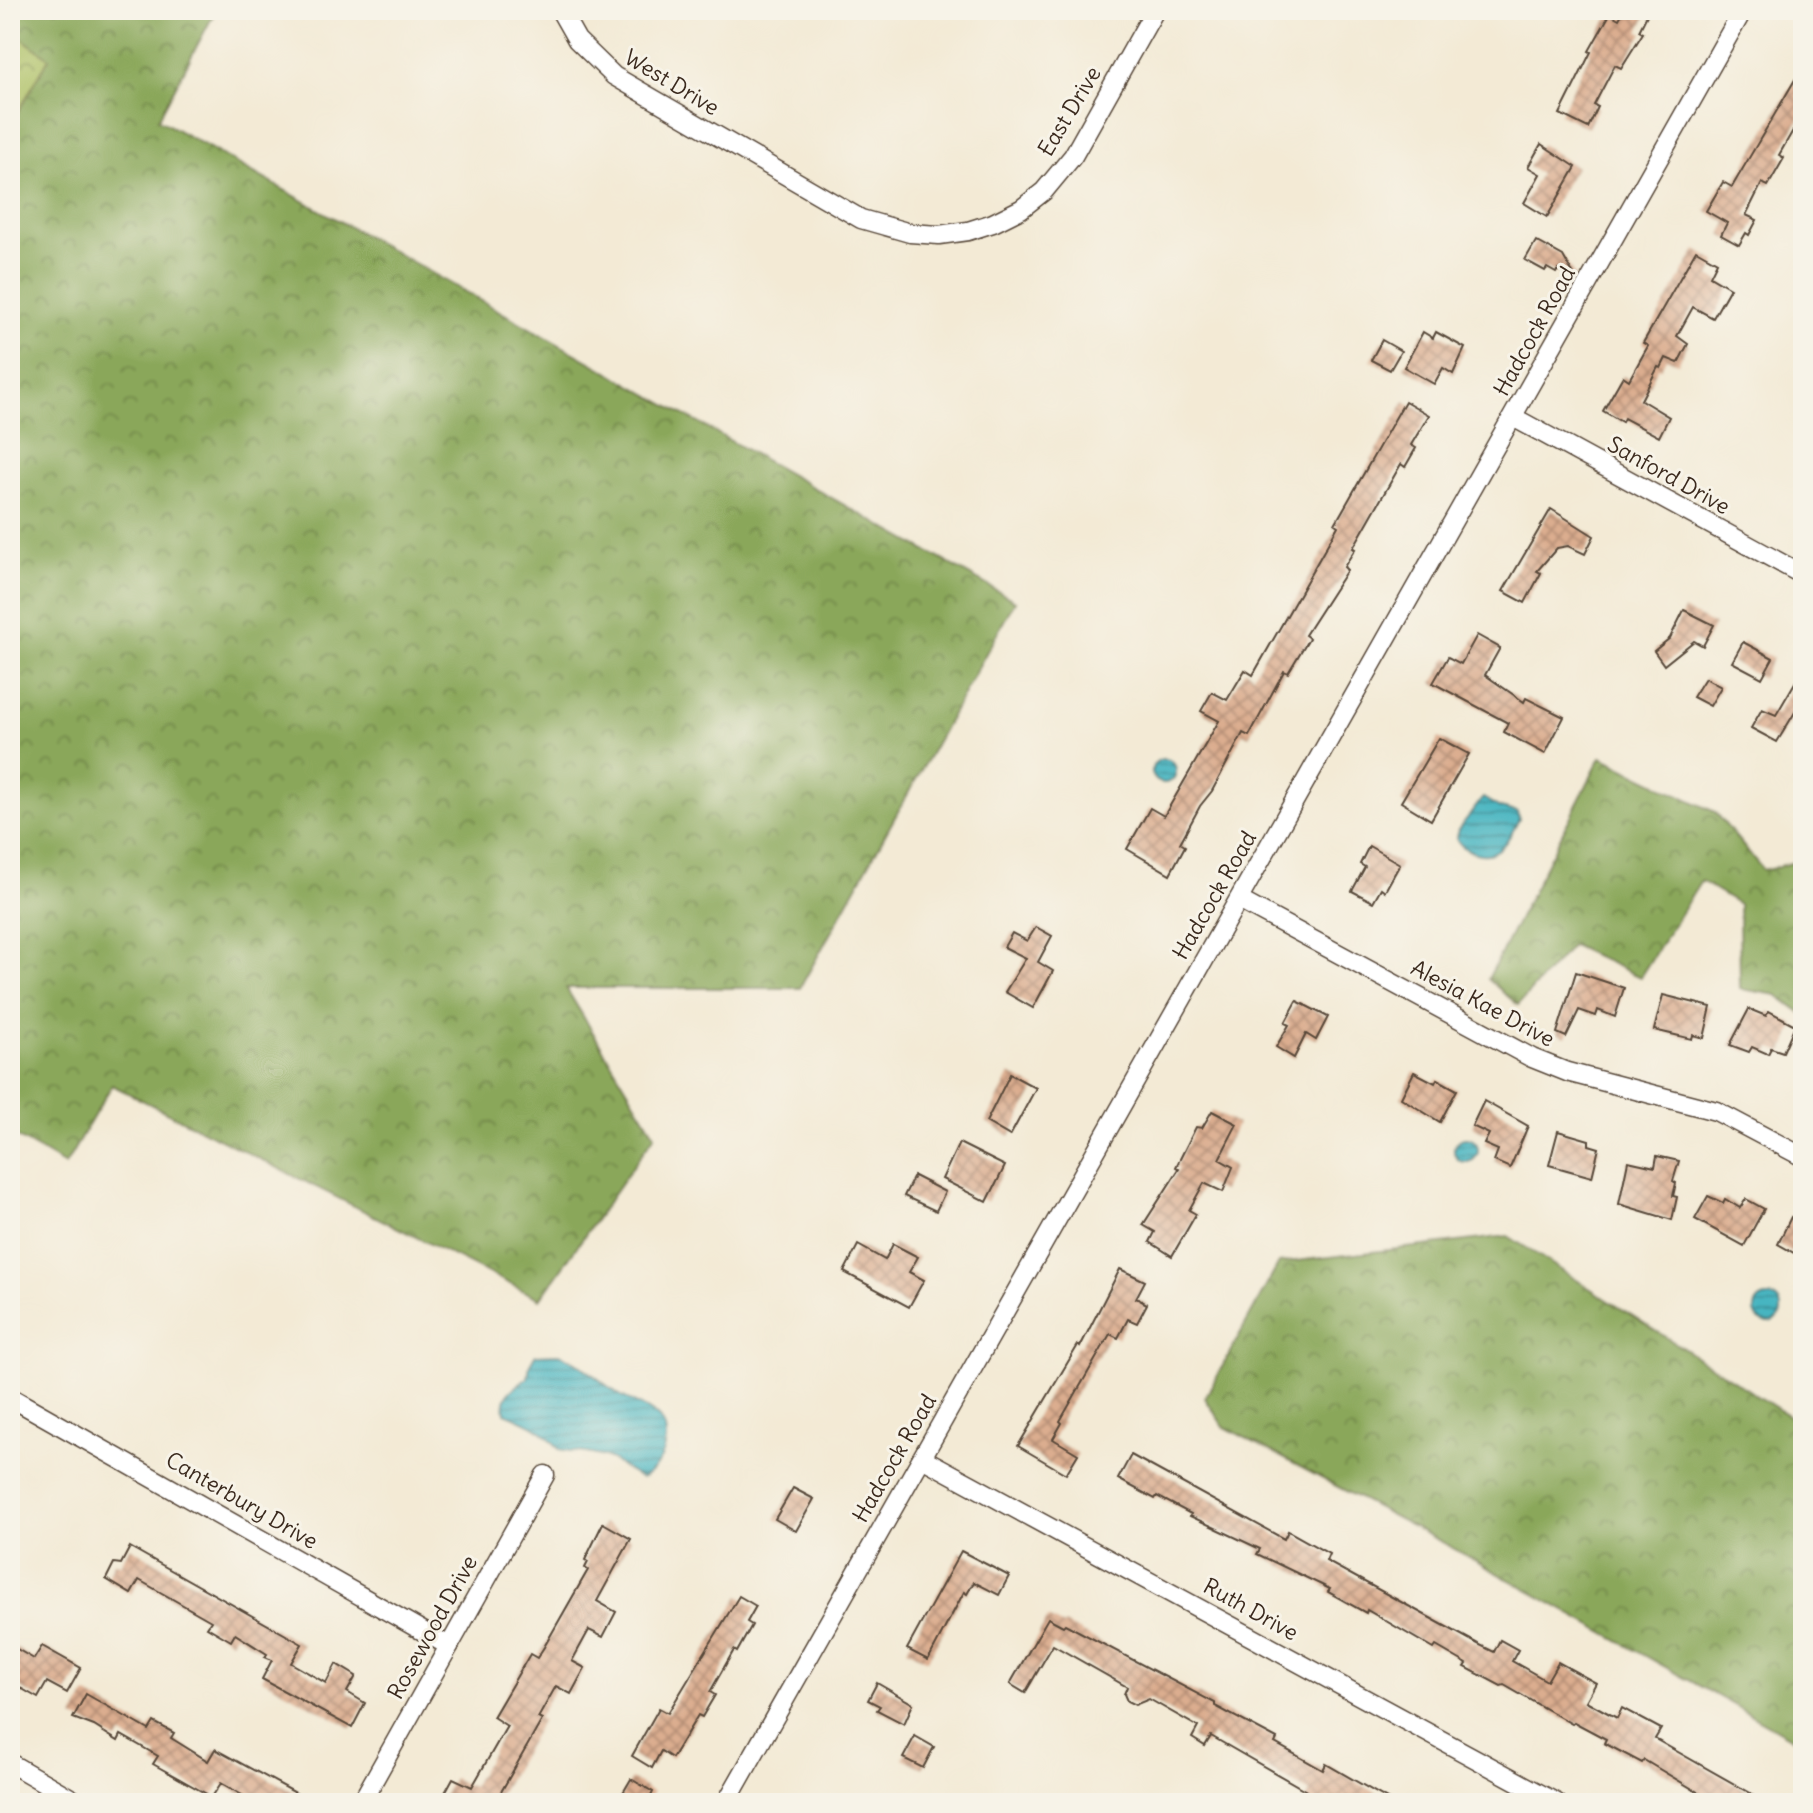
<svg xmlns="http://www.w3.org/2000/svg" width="1813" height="1813" font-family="Delius,sans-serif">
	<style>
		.forest { fill: url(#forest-crowns); stroke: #62683c; stroke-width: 2 }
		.park { fill: url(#park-crowns); stroke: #747642; stroke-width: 2 }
		.water { fill: url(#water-rules); stroke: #417070; stroke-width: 2 }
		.building { fill: url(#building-cross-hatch) }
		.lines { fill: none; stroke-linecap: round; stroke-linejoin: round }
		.minor-casing { stroke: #574739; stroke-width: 21 }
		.minor { stroke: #fff; stroke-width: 18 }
		.labels { text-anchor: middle; stroke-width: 6; stroke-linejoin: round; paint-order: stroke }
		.street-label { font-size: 22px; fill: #3b2a1e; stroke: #f7f3e8 }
	</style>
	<defs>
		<pattern id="forest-crowns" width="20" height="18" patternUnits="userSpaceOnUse" patternTransform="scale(2)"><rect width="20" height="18" fill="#8aa75a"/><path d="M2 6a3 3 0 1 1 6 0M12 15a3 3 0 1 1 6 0" fill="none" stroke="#72884a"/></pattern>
		<pattern id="park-crowns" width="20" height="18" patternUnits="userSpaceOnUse" patternTransform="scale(2)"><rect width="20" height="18" fill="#aec165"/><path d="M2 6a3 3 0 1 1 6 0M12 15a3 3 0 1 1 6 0" fill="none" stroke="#8f9d53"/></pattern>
		<pattern id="water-rules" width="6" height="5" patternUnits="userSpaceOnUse" patternTransform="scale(2)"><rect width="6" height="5" fill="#47b5c1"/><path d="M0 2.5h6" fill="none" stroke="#3c939c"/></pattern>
		<pattern id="building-cross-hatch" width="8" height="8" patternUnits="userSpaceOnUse" patternTransform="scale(2)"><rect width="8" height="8" fill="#dbad8f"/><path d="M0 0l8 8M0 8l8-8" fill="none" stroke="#b38d74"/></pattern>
	</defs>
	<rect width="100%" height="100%" fill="#f7f3e8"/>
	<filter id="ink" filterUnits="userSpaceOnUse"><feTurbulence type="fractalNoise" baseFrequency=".0125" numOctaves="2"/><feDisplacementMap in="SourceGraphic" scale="16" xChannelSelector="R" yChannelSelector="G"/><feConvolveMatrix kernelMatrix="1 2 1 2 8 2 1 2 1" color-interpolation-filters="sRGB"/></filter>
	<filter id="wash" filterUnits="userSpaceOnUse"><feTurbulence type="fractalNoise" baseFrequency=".006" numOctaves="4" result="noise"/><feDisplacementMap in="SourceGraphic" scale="32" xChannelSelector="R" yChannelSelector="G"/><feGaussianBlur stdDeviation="1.8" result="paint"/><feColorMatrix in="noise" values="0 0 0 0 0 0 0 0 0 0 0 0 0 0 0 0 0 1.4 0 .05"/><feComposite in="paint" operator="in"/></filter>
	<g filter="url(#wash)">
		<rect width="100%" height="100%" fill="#f3ead5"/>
		<g class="forest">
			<path d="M10 10H216L158 119 1015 601 800 988H566L655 1135 540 1299 112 1085 65 1165 10 1133V126L48 58 10 30Z"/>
			<path d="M1601 757 1715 812 1763 870 1803 860V1014L1777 995 1740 989 1739 904 1701 881 1640 977 1572 945 1518 1005 1488 979Z"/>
			<path d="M1508 1236 1803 1425V1744L1440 1541 1223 1426 1205 1398 1279 1263Z"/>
		</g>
		<path class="park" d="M10 30 49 58 10 126Z"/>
		<g class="water">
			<circle cx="1164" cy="771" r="12"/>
			<path d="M1483 798 1500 808 1517 812 1519 819C1510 837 1500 860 1476 853 1467 850 1460 847 1456 837L1458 830Z"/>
			<circle cx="1466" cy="1150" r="12"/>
			<circle cx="1768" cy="1310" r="13"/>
			<path d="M559 1354C579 1360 601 1383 620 1395 632 1402 647 1407 658 1417 676 1434 661 1470 641 1478 629 1473 622 1466 612 1460 596 1452 576 1453 559 1449 545 1429 526 1422 505 1413 502 1393 513 1388 528 1378L530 1364 535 1355Z"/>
		</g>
		<g id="blocks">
			<g class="building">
				<path d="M1624 10H1638L1647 15 1639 31 1643 33 1621 68 1615 65 1594 105 1598 107 1588 128 1560 114 1591 52 1589 51 1610 14 1619 19Z"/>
				<path d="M1803 66V113L1779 155 1784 158 1768 186 1762 183 1746 215 1757 220 1749 235 1746 233 1739 245 1721 235 1727 223 1706 211 1723 182 1732 187Z"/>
				<path d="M1541 144 1576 167 1547 217 1524 203 1540 174 1528 167Z"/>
				<path d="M1536 241 1563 256 1576 279 1558 270 1556 273 1547 268 1545 271 1525 260Z"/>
				<path d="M1696 250 1717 262 1710 276 1730 288 1713 318 1693 307 1677 336 1688 344 1678 363 1666 358 1661 368 1658 367 1641 400 1669 417 1659 437 1624 418 1622 422 1603 411 1623 376 1629 380 1648 346 1643 343Z"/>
				<path d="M1423 332 1433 338 1436 332 1465 348 1453 374 1443 368 1434 384 1404 367Z"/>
				<path d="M1382 340 1401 351 1390 370 1371 360Z"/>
				<path d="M1405 401 1429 415 1411 445 1416 448 1405 467 1401 464 1353 548 1355 549 1344 567 1347 570 1305 635 1309 638 1288 673 1284 671 1249 736 1243 733 1212 791 1200 806 1180 843 1185 846 1170 874 1127 849 1150 808 1164 816 1219 721 1201 711 1212 692 1227 700 1245 670 1253 675 1338 526 1335 524Z"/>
				<path d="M1551 509 1594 536 1585 554 1568 546 1557 548 1537 571 1541 573 1525 603 1503 591Z"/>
				<path d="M1684 610 1714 625 1703 646 1694 641 1664 665 1654 651 1670 638Z"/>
				<path d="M1477 635 1500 648 1485 675 1524 702 1526 698 1564 717 1545 754 1504 732 1508 723 1433 683 1448 657 1461 664Z"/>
				<path d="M1743 642 1773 658 1762 678 1732 662Z"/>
				<path d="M1803 669V699L1777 742 1751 728 1762 709 1776 715Z"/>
				<path d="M1705 678 1721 687 1710 706 1693 697Z"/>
				<path d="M1439 738 1469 754 1431 820 1401 802Z"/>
				<path d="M1369 846 1400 864 1385 891 1381 888 1373 902 1352 891 1365 867 1360 864Z"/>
				<path d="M1036 927 1052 936 1038 962 1053 971 1033 1008 1005 992 1026 958 1004 947 1012 933 1027 941Z"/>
				<path d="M1576 972 1624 988 1615 1017 1598 1010 1596 1016 1579 1010 1566 1037 1557 1033Z"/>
				<path d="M1663 995 1711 1007 1704 1038 1693 1035 1692 1039 1654 1030Z"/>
				<path d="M1297 1001 1328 1017 1316 1040 1306 1034 1294 1058 1276 1047 1289 1025 1285 1023Z"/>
				<path d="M1749 1009 1766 1016 1769 1011 1795 1025 1783 1052 1771 1048 1768 1054 1752 1047 1749 1052 1730 1045Z"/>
				<path d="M1414 1072 1435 1083 1437 1079 1457 1090 1440 1122 1401 1098Z"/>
				<path d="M1010 1074 1036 1088 1010 1136 986 1122Z"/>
				<path d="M1484 1101 1528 1126 1510 1168 1494 1161 1498 1150 1484 1144 1489 1134 1472 1126Z"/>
				<path d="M1212 1111 1237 1124 1219 1159 1233 1167 1223 1192 1204 1183 1189 1210 1196 1214 1172 1256 1150 1242 1155 1232 1143 1225 1179 1169 1176 1167 1196 1127 1202 1128Z"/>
				<path d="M1558 1131 1589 1140V1145L1599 1148 1592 1177 1549 1165Z"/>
				<path d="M959 1143 1005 1166 987 1202 942 1179Z"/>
				<path d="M1657 1156 1679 1161 1673 1181 1676 1183 1673 1196 1677 1197 1672 1220 1619 1204 1628 1161 1655 1167Z"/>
				<path d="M914 1176 945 1192 936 1211 904 1196Z"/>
				<path d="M1708 1196 1723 1203 1725 1199 1740 1208 1746 1199 1764 1209 1744 1246 1695 1219Z"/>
				<path d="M1791 1217 1803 1224V1258L1778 1244Z"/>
				<path d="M893 1244 918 1257 909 1272 924 1280 909 1307 844 1272 858 1245 885 1260Z"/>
				<path d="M1120 1269 1145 1281 1136 1298 1147 1304 1137 1323 1128 1319 1118 1338 1110 1334 1060 1421 1062 1423 1053 1439 1078 1454 1066 1474 1018 1446 1078 1345 1080 1347Z"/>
				<path d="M1131 1455 1284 1539 1288 1531 1329 1554 1326 1561 1478 1644 1494 1652 1500 1640 1518 1650 1512 1661 1547 1681 1558 1662 1596 1683 1586 1701 1617 1718 1622 1708 1661 1729 1655 1739 1768 1803H1723L1713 1797 1711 1800 1644 1760 1642 1763 1604 1743 1606 1739 1574 1722 1572 1724 1504 1685 1501 1686 1465 1667 1467 1664 1436 1646 1434 1649 1367 1610 1366 1613 1328 1592 1330 1589 1257 1554 1260 1549 1190 1516 1191 1514 1157 1496 1155 1499 1118 1479Z"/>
				<path d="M793 1488 814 1499 796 1531 775 1519Z"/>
				<path d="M603 1523 631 1539 597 1601 616 1612 603 1637 589 1630 572 1661 585 1668 571 1694 556 1686 538 1718 542 1720 497 1799 504 1803H451L442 1798 453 1778 472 1787 507 1726 493 1717 530 1654 537 1658 544 1647 588 1570 585 1568 588 1562 585 1560Z"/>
				<path d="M130 1547 302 1644 291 1663 326 1683 336 1664 356 1676 347 1692 365 1703 352 1728 262 1679 272 1660 265 1657 267 1654 235 1634 231 1641 207 1627 211 1621 139 1580 131 1594 106 1579 114 1563 121 1564Z"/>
				<path d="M961 1551 1009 1576 999 1595 974 1582 967 1594 964 1592 928 1660 907 1649Z"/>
				<path d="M739 1596 756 1606 747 1622 752 1625 737 1652 734 1650 710 1692 715 1695 702 1717 698 1715 672 1758 661 1751 652 1768 632 1756 659 1708 668 1713Z"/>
				<path d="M1048 1618 1063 1626 1065 1624 1215 1703V1706L1277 1739 1275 1743 1323 1770 1326 1764 1394 1803H1304L1310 1793 1211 1736 1205 1746 1192 1738 1198 1727 1149 1699 1135 1705 1127 1701 1124 1694 1127 1687 1053 1645 1025 1693 1010 1684Z"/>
				<path d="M10 1645 34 1659 42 1646 81 1668 67 1693 47 1682 38 1698 10 1682Z"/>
				<path d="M877 1683 913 1704 904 1724 877 1710 880 1706 868 1700Z"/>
				<path d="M86 1694 149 1730 154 1722 174 1733 171 1738 208 1761 215 1749 314 1803H256L221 1783 212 1797 153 1764 158 1756 121 1735 118 1741 94 1726 73 1718Z"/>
				<path d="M915 1736 934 1747 923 1768 903 1758Z"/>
				<path d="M631 1779 653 1792 648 1803H617Z"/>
			</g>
		</g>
	</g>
	<g filter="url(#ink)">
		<use href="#blocks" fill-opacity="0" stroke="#574739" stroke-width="2"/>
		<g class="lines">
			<defs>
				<g id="minor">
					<path d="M560 10 577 40 614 76 861 219 910 233 939 235 968 231 993 223 1021 209 1044 191 1073 156 1155 10"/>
					<path d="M1513 417 1803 575"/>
					<path d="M1239 900 1532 1058 1567 1072 1716 1111 1803 1157"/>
					<path d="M10 1397 449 1646"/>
					<path d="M922 1458 1557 1803"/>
					<path d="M10 1763 79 1803"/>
					<path d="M361 1803 545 1475"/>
					<path d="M726 1803 1743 10"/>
				</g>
			</defs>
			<use href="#minor" class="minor-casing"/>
			<use href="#minor" class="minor"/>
		</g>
	</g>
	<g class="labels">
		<g class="street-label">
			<text transform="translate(672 82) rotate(31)" y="8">West Drive</text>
			<text transform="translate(1069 111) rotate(-59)" y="8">East Drive</text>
			<text transform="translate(1534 331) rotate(-61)" y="8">Hadcock Road</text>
			<text transform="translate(1669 475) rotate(29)" y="8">Sanford Drive</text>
			<text transform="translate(1214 895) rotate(-60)" y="8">Hadcock Road</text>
			<text transform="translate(1483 1003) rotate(28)" y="8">Alesia Kae Drive</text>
			<text transform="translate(894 1458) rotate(-60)" y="8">Hadcock Road</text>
			<text transform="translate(242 1500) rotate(30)" y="8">Canterbury Drive</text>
			<text transform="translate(1251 1609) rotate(29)" y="8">Ruth Drive</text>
			<text transform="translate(432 1627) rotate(-61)" y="8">Rosewood Drive</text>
		</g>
	</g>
	<rect width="1813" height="1813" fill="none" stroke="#f7f3e8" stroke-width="40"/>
</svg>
